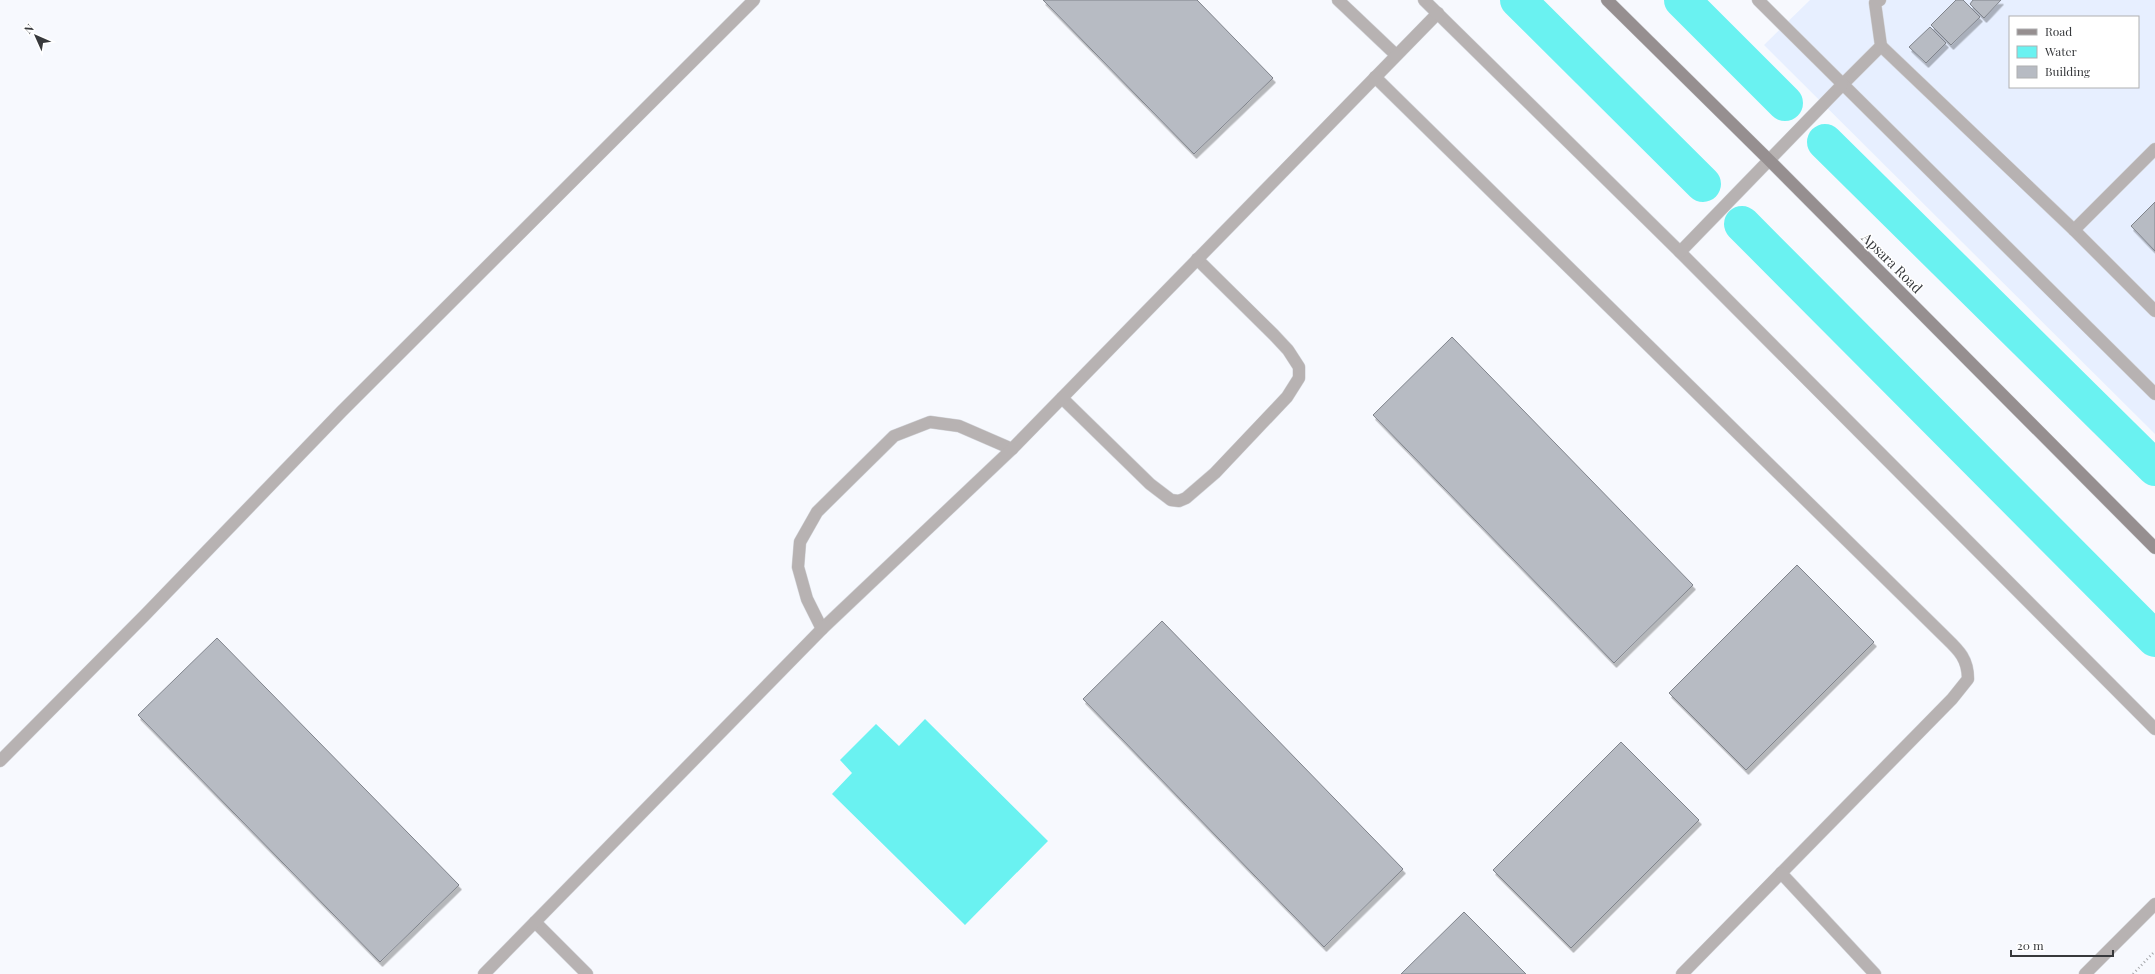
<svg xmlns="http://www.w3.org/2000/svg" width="2155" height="974" font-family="'Playfair Display',serif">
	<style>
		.built { fill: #e7efff; fill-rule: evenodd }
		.water { fill: #6af2f1 }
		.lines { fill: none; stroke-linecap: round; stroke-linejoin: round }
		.canal { stroke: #6af2f1; stroke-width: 36 }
		.building { fill: #b7bbc3; stroke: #80848c; filter: url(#shadow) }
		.lane-casing { stroke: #d4d6db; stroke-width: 13 }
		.street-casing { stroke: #d4d6db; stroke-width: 13 }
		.secondary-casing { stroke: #d4d6db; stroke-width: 13 }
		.path { stroke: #a4a6aa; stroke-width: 2.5; stroke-dasharray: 1 3; stroke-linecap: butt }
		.lane { stroke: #b7b2b2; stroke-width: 12 }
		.street { stroke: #b7b2b2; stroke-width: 12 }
		.secondary { stroke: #968f90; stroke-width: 12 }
		.labels { text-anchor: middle; stroke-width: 3; stroke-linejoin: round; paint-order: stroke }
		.street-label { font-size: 14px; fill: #37393c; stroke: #fff }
	</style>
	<defs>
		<filter id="shadow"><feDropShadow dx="2.5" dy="4.5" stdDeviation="0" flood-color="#0004"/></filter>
	</defs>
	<rect width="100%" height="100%" fill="#f7f9fe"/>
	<path class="built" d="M1810 0H2155V434L1764 45ZM2010 17H2138V87H2010Z"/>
	<path class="water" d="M925 719 1048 841 965 925 832 794 852 773 840 760 876 724 899 746Z"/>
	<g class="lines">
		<g class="canal">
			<path d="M1518 0 1703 184"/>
			<path d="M1682 0 1785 103"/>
			<path d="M1825 142 2155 468"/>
			<path d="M1742 224 2155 639"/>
		</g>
	</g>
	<g class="building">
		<path d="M1043 0H1197L1273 78 1194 154Z"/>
		<path d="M1956 0H1963L1980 17 1951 45 1931 25Z"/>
		<path d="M1973 0H2001L1984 18 1970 4Z"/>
		<path d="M1930 27 1946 43 1926 63 1909 47Z"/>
		<path d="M2155 202V251L2131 226Z"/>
		<path d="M1452 337 1693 585 1614 663 1373 415Z"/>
		<path d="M1797 565 1874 642 1746 770 1669 693Z"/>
		<path d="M1162 621 1403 869 1324 947 1083 699Z"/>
		<path d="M217 638 459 885 380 962 138 715Z"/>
		<path d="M1621 742 1699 820 1571 948 1493 870Z"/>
		<path d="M1464 912 1526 974H1401Z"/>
	</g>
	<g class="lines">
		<defs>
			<g id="lane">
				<path d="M1338 0 1396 55"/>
				<path d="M1881 46 2074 230 2155 311"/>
				<path d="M1375 77 1941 633C1956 648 1968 656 1968 679L1952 699 1682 974"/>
				<path d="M1842 85 1881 46 1875 3 1880 0"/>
				<path d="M2074 230 2155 149"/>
				<path d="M1062 398 1150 484 1171 500 1179 501 1186 498 1215 473 1287 397 1299 378V367L1288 350 1274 335 1197 259"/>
				<path d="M822 629 807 599 798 567 800 542 817 512 894 436 930 422 959 426 1012 449"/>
				<path d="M0 761 145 615 342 411 754 0"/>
				<path d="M1781 873 1875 974"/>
				<path d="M535 922 587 974"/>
				<path d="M484 974 822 629 1012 449 1438 13"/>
			</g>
			<g id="street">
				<path d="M1424 0 1680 252 2155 729"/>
				<path d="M1758 0 2155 394"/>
				<path d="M1680 252 1842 85"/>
				<path d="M2085 974 2155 904"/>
			</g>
			<path id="secondary" d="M1607 0 1768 159 2155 548"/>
		</defs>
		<use href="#lane" class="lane-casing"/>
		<use href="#street" class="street-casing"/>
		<use href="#secondary" class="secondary-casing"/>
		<path class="path" d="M2133 974 2155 951"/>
		<use href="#lane" class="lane"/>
		<use href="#street" class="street"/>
		<use href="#secondary" class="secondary"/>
	</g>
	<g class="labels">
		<g class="street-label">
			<text transform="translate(1892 263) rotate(45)" y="5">Apsara Road</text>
		</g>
	</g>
	<rect x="2009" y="16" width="130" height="72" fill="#ffffff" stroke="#afb0b1"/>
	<rect x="2017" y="29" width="20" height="6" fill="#968f90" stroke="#afb0b1"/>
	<text x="2045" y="36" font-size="12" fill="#37393c">Road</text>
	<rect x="2017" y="46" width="20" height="12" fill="#6af2f1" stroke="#afb0b1"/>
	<text x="2045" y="56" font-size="12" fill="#37393c">Water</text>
	<rect x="2017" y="66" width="20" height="12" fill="#b7bbc3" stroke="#afb0b1"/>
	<text x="2045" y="76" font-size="12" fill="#37393c">Building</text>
	<g transform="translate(36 36) rotate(315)" stroke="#ffffff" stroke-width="3" paint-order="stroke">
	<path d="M0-3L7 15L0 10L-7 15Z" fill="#37393c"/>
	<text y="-6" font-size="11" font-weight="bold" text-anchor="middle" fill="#37393c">N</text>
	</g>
	<path d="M2011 950v6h102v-6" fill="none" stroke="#37393c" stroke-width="2"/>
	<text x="2017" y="950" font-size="12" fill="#37393c" stroke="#ffffff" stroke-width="3" paint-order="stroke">20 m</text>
</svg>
